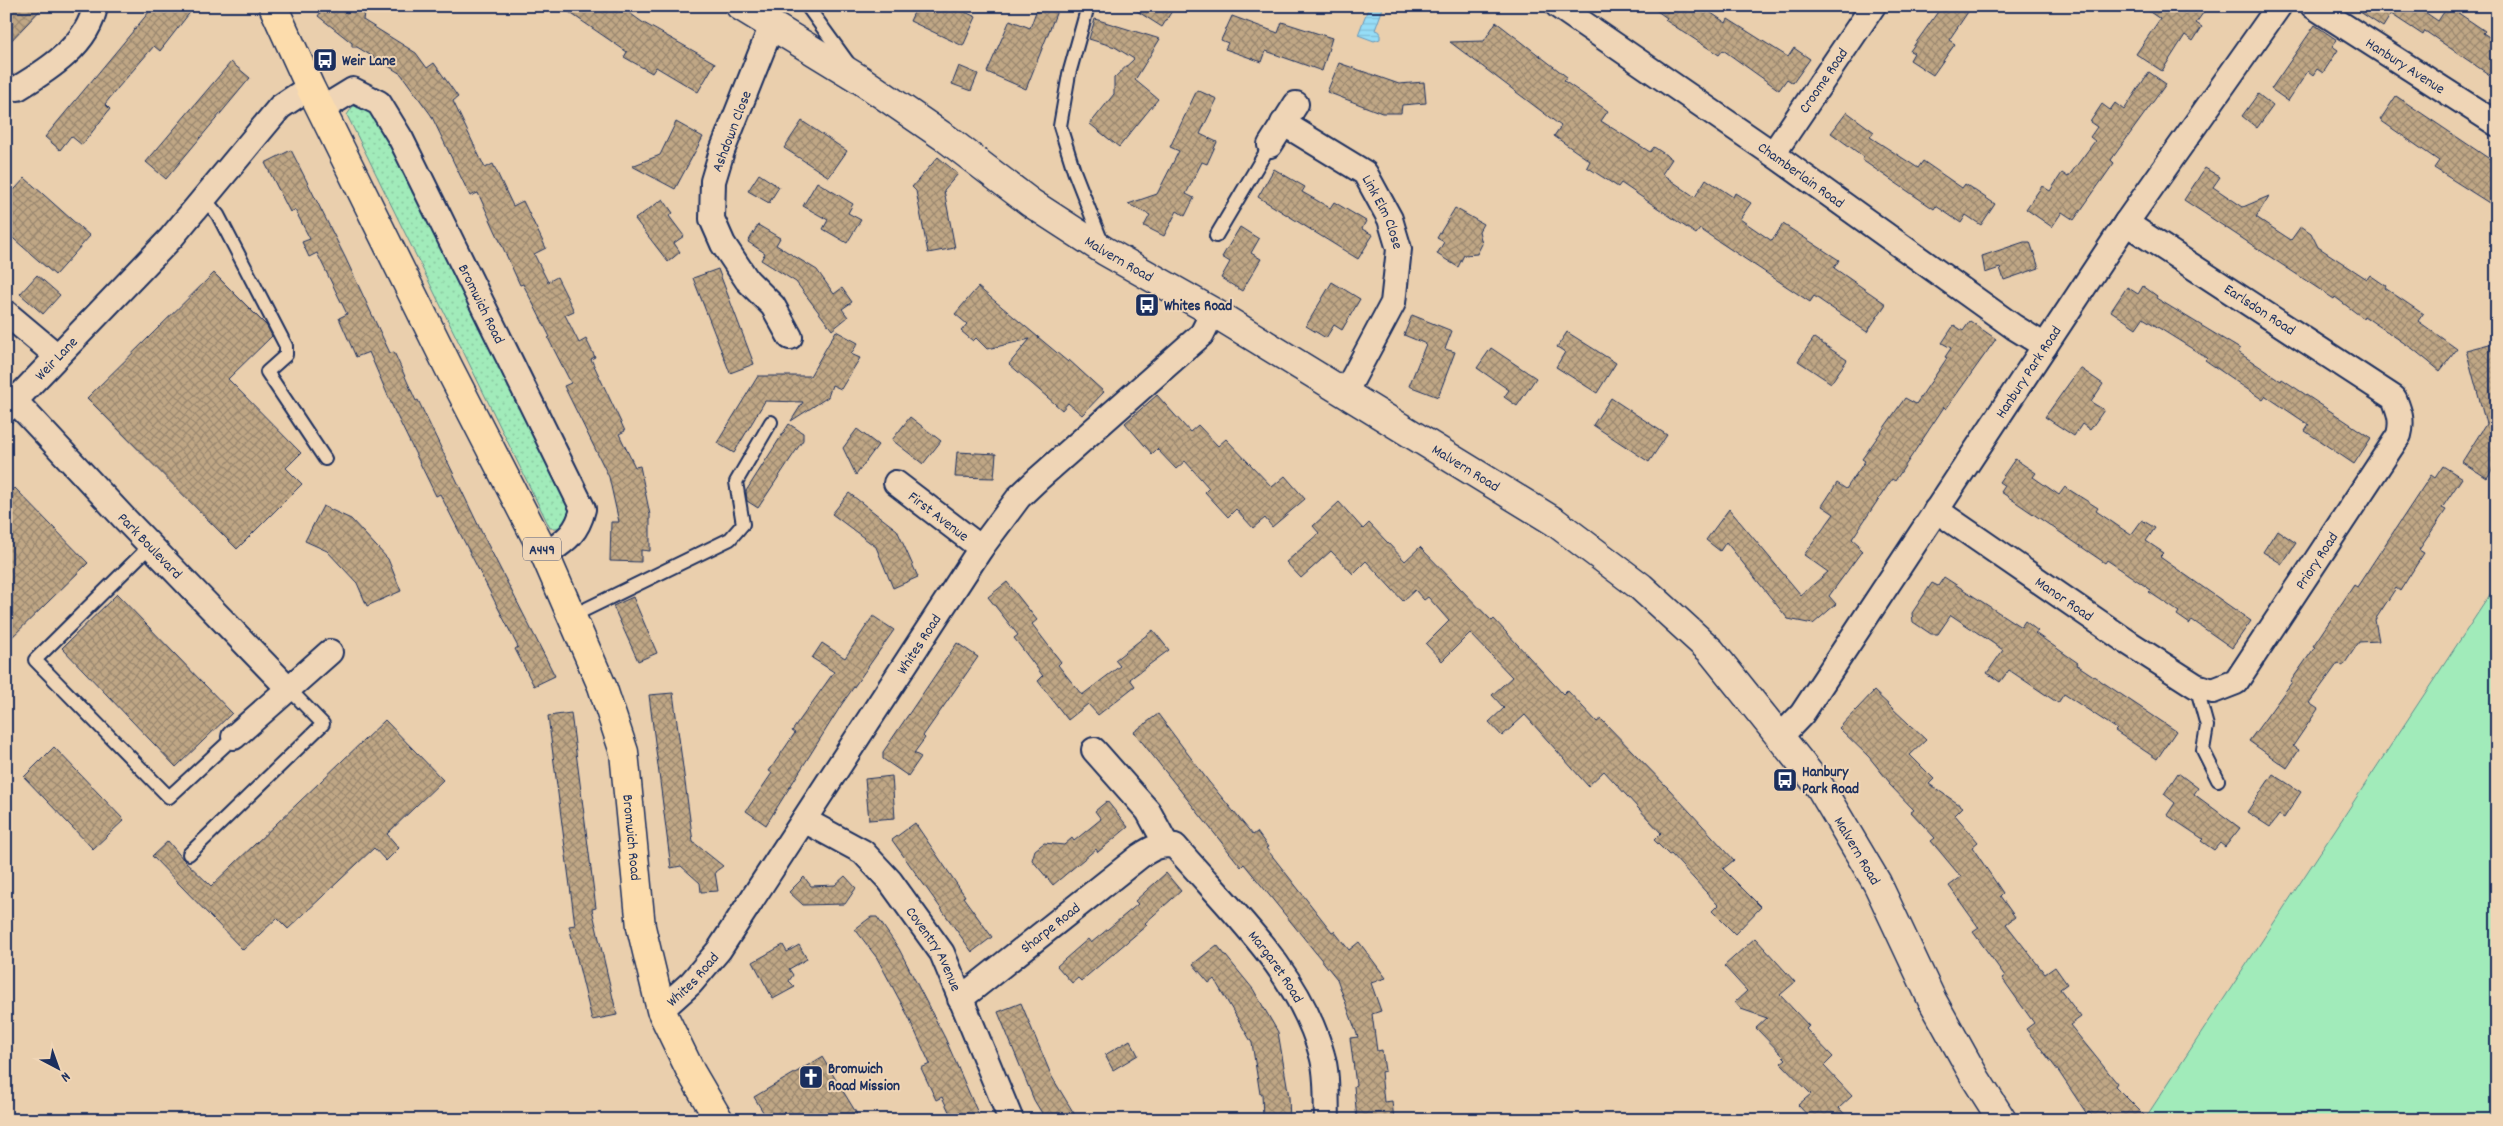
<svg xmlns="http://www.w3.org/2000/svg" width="2503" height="1126" font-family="Dekko,sans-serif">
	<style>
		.grass { fill: url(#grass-dots); stroke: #5e8d8c }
		.park { fill: #a1ebba; stroke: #5e8d8c }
		.water { fill: url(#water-rules); stroke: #6597ba }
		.building { fill: url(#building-cross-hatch); stroke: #1b2f5e }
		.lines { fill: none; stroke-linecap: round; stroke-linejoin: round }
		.service-casing { stroke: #1b2f5e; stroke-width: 16 }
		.minor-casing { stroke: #1b2f5e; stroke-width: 28 }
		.secondary-casing { stroke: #1b2f5e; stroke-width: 31 }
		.primary-casing { stroke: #1b2f5e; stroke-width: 31 }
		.service { stroke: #efd5b6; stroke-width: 12 }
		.minor { stroke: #efd5b6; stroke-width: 24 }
		.secondary { stroke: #efd5b6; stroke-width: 28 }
		.primary { stroke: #fcdcac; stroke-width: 28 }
		.labels { text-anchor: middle; stroke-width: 4; stroke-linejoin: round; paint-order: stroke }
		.shield { fill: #efd5b6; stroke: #5b6178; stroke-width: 1 }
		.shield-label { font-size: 14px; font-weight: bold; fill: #1b2f5e }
		.poi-label { font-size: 15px; font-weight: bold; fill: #1b2f5e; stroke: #efd5b6; text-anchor: start }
		.street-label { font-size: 15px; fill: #1b2f5e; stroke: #efd5b6 }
	</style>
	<defs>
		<pattern id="grass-dots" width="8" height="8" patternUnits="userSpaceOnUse" patternTransform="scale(1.25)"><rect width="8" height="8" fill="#a1ebba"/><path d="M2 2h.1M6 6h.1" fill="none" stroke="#8acaa2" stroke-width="1.8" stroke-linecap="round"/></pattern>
		<pattern id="water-rules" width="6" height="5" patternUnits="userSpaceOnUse" patternTransform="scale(1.25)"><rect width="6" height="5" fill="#96ddf7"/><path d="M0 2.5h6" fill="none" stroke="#81bed6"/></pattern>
		<pattern id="building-cross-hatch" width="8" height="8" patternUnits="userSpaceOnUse" patternTransform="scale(1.25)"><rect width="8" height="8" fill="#c0a785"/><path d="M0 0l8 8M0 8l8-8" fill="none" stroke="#9b8870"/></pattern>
	</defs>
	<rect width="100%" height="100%" fill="#eacfad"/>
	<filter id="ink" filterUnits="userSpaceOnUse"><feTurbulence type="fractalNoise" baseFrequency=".02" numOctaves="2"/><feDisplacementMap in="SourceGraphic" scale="10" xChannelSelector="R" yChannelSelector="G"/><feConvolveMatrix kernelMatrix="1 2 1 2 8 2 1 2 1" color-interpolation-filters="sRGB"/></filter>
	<g filter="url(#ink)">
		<path class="grass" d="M364 104 374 114 470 300 565 494 570 517 560 528H550L347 115 353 106Z"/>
		<path class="park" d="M2497 584V1120H2144Z"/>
		<path class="water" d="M1369 6 1383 8 1375 30 1380 32V39L1374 41 1358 35Z"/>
		<g class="building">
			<path d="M6 6H44L6 46Z"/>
			<path d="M154 6H195L160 51 154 46 117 89 105 104 110 109 82 145 71 136 60 150 45 137Z"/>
			<path d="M325 6H365L363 20 416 53 427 68 434 63 458 97 453 101 485 168 493 164 513 206 523 201 546 248 534 254 548 282 557 277 574 311 565 315 579 343 586 339 595 357 591 359 625 431 619 434 635 467 640 466 650 515V551L641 550V562L610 561 611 522H619L609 477 564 386 571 383 548 338 550 337 523 284 520 285 478 193 470 196 431 115 401 74 357 47H352V43L318 16Z"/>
			<path d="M560 6H620L642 22 715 63 698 92 656 67 652 73 624 57 627 52Z"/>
			<path d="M917 6H952L976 17 963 46 910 21Z"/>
			<path d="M1038 6H1059L1026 89 987 72 1010 20 1030 28Z"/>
			<path d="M1129 6H1175L1162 27Z"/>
			<path d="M1650 6H1701L1726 23 1728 19 1788 57 1794 48 1810 59 1793 83 1787 79 1779 90 1723 50 1719 55 1705 46 1665 20 1667 18Z"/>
			<path d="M1942 6H1972L1949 40 1955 44 1933 75 1910 60 1914 53 1910 51Z"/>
			<path d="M2141 6H2208L2196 23 2202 27 2193 41 2185 35 2162 71 2136 54 2160 19Z"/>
			<path d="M2351 6H2416L2438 21 2448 6 2485 31 2483 33 2497 42V80L2425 31 2423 35 2391 14 2383 27Z"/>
			<path d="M1232 16 1278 33 1282 22 1332 38 1322 71 1266 51 1262 62 1225 49 1228 43 1221 40Z"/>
			<path d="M1095 19 1160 39 1135 80 1158 99 1119 147 1090 124 1114 94V78L1134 59 1115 47 1089 39Z"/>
			<path d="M1496 22 1567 77 1564 81 1608 111 1601 121 1650 152 1654 147 1672 159 1662 174 1695 197 1706 179 1733 197 1735 193 1751 203 1740 219 1772 241 1783 224 1839 260 1834 268 1886 304 1867 332 1814 296 1810 302 1700 229 1696 234 1621 183 1618 187 1587 167 1590 161 1554 136 1561 126 1450 42 1484 41Z"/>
			<path d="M2315 25 2337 40 2332 46 2338 50 2323 73 2317 69 2313 75 2308 71 2288 101 2271 89Z"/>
			<path d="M231 62 250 78 166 179 146 162Z"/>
			<path d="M1339 63 1399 84 1424 82 1426 103 1402 105 1401 113H1382L1327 92Z"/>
			<path d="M959 66 978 74 971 91 952 84Z"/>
			<path d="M2149 72 2166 84 2111 160 2114 163 2074 220 2062 212 2052 227 2026 209 2042 186 2050 191 2062 173 2068 177 2095 141 2090 137 2097 127 2090 122 2102 104 2110 110 2115 103 2124 110Z"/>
			<path d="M1197 90 1217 99 1200 134 1217 142 1207 164 1202 162 1186 194 1194 198 1185 216 1177 211 1164 236 1144 226 1150 215 1128 204 1157 194 1179 151 1170 147Z"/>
			<path d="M2258 94 2273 106 2257 128 2242 116Z"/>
			<path d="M2396 96 2497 164V208L2434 168 2439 161 2380 120Z"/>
			<path d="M1847 112 1874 132 1870 137 1918 168 1923 161 1962 188 1965 184 1995 204 1981 225 1966 215 1961 223 1936 206 1934 209 1862 160 1864 157 1831 133Z"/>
			<path d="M802 121 847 151 829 177 784 148Z"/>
			<path d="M676 122 703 137 675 189 632 166 660 155Z"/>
			<path d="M291 150 345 257 390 353 394 352 416 401 418 400 482 533 555 676 534 686 515 649 518 647 440 494 436 496 395 412 369 352 356 357 339 318 347 314 317 253 309 257 302 242 310 239 295 210 290 212 265 163Z"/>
			<path d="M938 157 958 174 944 190 955 248 928 253 916 191 912 187Z"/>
			<path d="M2205 168 2220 177 2213 187 2243 207 2269 196 2256 217 2291 240 2301 226 2311 233 2318 247 2367 279 2370 275 2386 286 2385 288 2423 314 2418 321 2457 349 2440 371 2413 349 2364 316 2363 318 2335 297 2334 299 2184 200Z"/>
			<path d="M1274 169 1305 187 1302 192 1330 208 1334 202 1366 221 1362 229 1373 235 1358 259 1258 197Z"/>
			<path d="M759 174 779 187 769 203 748 191Z"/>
			<path d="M25 178 90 236 55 275 6 232V199Z"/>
			<path d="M817 182 853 204 848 213 861 220 847 243 823 229 828 220 803 206Z"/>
			<path d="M663 199 673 213 669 216 684 236 674 243 680 252 668 262 635 219Z"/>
			<path d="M1455 208 1483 224 1479 231 1482 244 1477 254 1464 255 1458 267 1437 254 1444 242 1437 238Z"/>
			<path d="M758 225 780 238 776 245 817 270 834 294 842 288 852 302 842 309 848 317 832 330 796 282 761 260 765 253 748 242Z"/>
			<path d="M1240 227 1259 239 1251 253 1261 259 1242 291 1221 278 1230 262 1222 257Z"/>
			<path d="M2024 242H2030L2039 268 2004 280 2000 268 1985 273 1982 256Z"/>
			<path d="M718 269 754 364 730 373 693 278Z"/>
			<path d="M214 273 267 326 272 336 228 379 301 453 286 468 302 484 237 549 87 398Z"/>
			<path d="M37 275 60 295 43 314 20 294Z"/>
			<path d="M1332 282 1360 299 1342 330 1334 325 1326 338 1306 326Z"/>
			<path d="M2143 286 2157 296 2156 298 2240 349 2238 352 2281 381 2282 379 2371 438 2354 464 2305 431 2309 425 2266 396 2263 400 2205 360 2207 358 2143 318 2136 328 2111 311 2127 287 2138 294Z"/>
			<path d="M978 287 1068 362 1069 360 1104 392 1082 415 1068 403 1062 410 1009 364 1030 339 987 349 976 338 973 341 961 331 967 324 955 314Z"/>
			<path d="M1412 315 1452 331 1445 349 1455 352 1438 397 1409 386 1426 344 1404 335Z"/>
			<path d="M1970 321 1996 339 1946 409 1944 407 1895 481 1892 479 1852 539 1859 545 1858 547 1862 551 1829 596 1836 604 1813 624 1788 619 1726 542 1720 551 1706 540 1729 509 1801 595 1828 572 1804 555 1834 514 1822 506 1837 483 1846 489 1865 461 1862 459 1905 398 1916 404 1947 358 1945 357 1951 348 1942 343 1954 325 1963 331Z"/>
			<path d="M836 331 858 343 851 354 860 358 841 389 832 385 828 397 791 421 803 402 765 401 734 453 717 443 758 376H810Z"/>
			<path d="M1567 332 1616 363 1597 393 1556 367 1565 352 1557 347Z"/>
			<path d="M1814 338 1847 360 1831 383 1798 361Z"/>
			<path d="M2497 342V462L2487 478 2462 462 2486 424 2466 350Z"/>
			<path d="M1491 348 1536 378 1517 406 1504 397 1509 390 1477 368Z"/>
			<path d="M2080 368 2103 384 2091 402 2104 410 2090 430 2082 424 2074 436 2045 417Z"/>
			<path d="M1157 395 1190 432 1198 425 1218 446 1226 439 1272 487 1285 476 1305 499 1272 527 1265 518 1253 528 1236 509 1228 517 1205 492 1209 488 1185 461 1176 469 1157 449 1152 454 1125 423Z"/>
			<path d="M1611 398 1667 435 1649 462 1593 425Z"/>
			<path d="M910 417 941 441 923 464 892 440Z"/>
			<path d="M789 424 803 433V440L758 508 747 501 746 491Z"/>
			<path d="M857 429 878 445 856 475 843 448Z"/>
			<path d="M957 452 996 454 994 478 955 477Z"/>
			<path d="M2015 459 2036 473 2033 477 2059 495 2065 487 2098 508 2096 511 2131 535 2142 520 2155 528 2146 541 2164 553 2160 557 2251 621 2232 648 2192 620 2190 624 2177 615 2179 612 2149 592 2151 590 2107 560 2105 563 2001 492 2005 486 1999 482Z"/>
			<path d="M2443 466 2462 478 2442 508 2446 510 2419 550 2424 553 2400 591 2396 588 2375 620 2379 641 2359 642 2343 666 2338 663 2309 703 2318 709 2293 746 2299 750 2287 768 2249 741 2292 682 2291 681 2315 647 2313 646 2354 585 2357 587 2431 475 2435 478Z"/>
			<path d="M15 488 88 563 6 643V496Z"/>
			<path d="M849 493 897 530 918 577 893 588 876 547 832 514Z"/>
			<path d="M1339 502 1363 529 1369 523 1405 561 1420 547 1492 621 1494 619 1563 694 1567 690 1597 722 1601 719 1669 789 1734 860 1723 869 1761 907 1735 934 1712 911 1718 905 1671 854 1669 855 1654 840 1661 833 1604 771 1588 786 1525 715 1502 736 1489 722 1504 708 1492 695 1512 677 1470 633 1442 661 1426 644 1449 621 1428 597 1424 600 1415 590 1403 601 1366 561 1353 574 1331 551 1301 578 1286 562 1319 533 1313 526Z"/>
			<path d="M323 506 351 519 388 559 401 591 367 606 357 583 327 551 305 541Z"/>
			<path d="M2277 530 2296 543 2282 564 2263 552Z"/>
			<path d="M1944 577 2021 627 2025 621 2038 631 2035 633 2078 663 2077 665 2176 731 2157 759 2115 731 2117 729 2064 694 2058 703 2009 670 2000 682 1987 673 2003 650 1951 615 1938 634H1931L1913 622 1912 613 1932 583 1938 586Z"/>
			<path d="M1007 582 1037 620 1032 624 1061 662 1058 665 1082 695 1120 666 1115 660 1153 630 1169 650 1130 679 1135 686 1098 715 1088 704 1068 720 1038 681 1043 676 1014 638 1018 635 988 597Z"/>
			<path d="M117 594 232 713 176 767 62 648Z"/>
			<path d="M633 597 657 653 638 661 613 606Z"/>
			<path d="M873 616 894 630 842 704 766 825 746 811 772 773 769 771 795 733 792 731 834 672 812 658 822 643 845 658Z"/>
			<path d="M957 643 978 657 923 736 925 738 914 753 921 757 908 776 883 759V752Z"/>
			<path d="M1874 691 1926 740 1910 755 1934 779 1929 784 1963 807 1955 815 1978 842 1972 847 2003 893 2000 896 2015 917 2006 924 2045 974 2055 967 2067 984 2060 989 2081 1017 2070 1025 2117 1083 2115 1086 2149 1120H2096L2089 1112 2087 1114 2059 1072 2026 1029 2034 1023 2002 978 2005 976 1973 932 1979 928 1949 886 1961 877 1931 841 1935 838 1911 812 1914 810 1889 784 1890 783 1869 757 1839 728Z"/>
			<path d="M673 693 693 842 723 866 715 872 718 891 701 892 700 883 681 866 671 868 649 695Z"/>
			<path d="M571 713 596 908 592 909 617 1015 592 1020 569 926 575 925 548 716Z"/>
			<path d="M1158 714 1209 782 1253 835 1257 832 1268 847 1266 848 1332 932 1334 931 1349 950 1359 942 1386 978 1371 983 1381 1011 1372 1014 1377 1051 1382 1050 1385 1071 1381 1072 1384 1102 1392 1101 1394 1120H1357L1354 1086 1356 1085 1350 1038 1358 1037 1337 979 1244 864 1241 867 1134 732Z"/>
			<path d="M385 720 443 780 387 834 399 848 386 861 374 848 288 929 277 918 243 950 152 856 168 841 183 859 211 886Z"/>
			<path d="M54 747 124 820 93 849 24 777Z"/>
			<path d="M2178 773 2198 788 2194 794 2240 828 2225 847 2220 843 2214 850 2201 841 2203 839 2167 815 2175 803 2164 794Z"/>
			<path d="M2273 774 2301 792 2284 818 2279 815 2270 827 2247 812Z"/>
			<path d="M892 776 895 818 869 820 865 779Z"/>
			<path d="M1107 801 1128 827 1098 852 1096 849 1053 885 1032 860 1035 850 1044 843 1064 845 1072 838 1074 841 1101 819 1095 811Z"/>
			<path d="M915 823 965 896 963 897 992 937 972 952 892 840Z"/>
			<path d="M1166 873 1181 891 1145 923 1147 925 1081 981 1078 978 1072 983 1057 966 1088 939 1091 943 1138 904 1135 901Z"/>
			<path d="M845 876 856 888 845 904 803 905 789 892 804 877 811 886 835 885Z"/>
			<path d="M871 917H877L899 949 945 1038 981 1120H953L942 1097 936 1100 921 1068 930 1064 907 1014 877 958 855 929Z"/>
			<path d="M1755 938 1795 982 1780 995 1809 1026 1806 1029 1833 1057 1824 1066 1852 1096 1839 1108 1850 1120H1812L1798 1105 1811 1094 1781 1063 1786 1059 1756 1028 1767 1018 1741 1009 1735 1002 1747 991 1724 966Z"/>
			<path d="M783 945 787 952 799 945 807 959 789 969 793 975 789 981 795 987 773 999 753 962Z"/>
			<path d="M1217 945 1253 989 1278 1032 1289 1097 1290 1120H1263L1262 1093 1260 1094 1252 1043 1214 979 1209 983 1193 964Z"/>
			<path d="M1021 1003 1052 1077 1078 1120H1046L1034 1100 998 1012Z"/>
			<path d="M1130 1040 1138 1055 1113 1070 1105 1055Z"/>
			<path d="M822 1057 857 1114 847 1120H768L754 1097Z"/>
		</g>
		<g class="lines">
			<defs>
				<g id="service">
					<path d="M807 6 849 64"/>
					<path d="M1088 6 1069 74 1060 126 1074 171 1103 245"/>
					<path d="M204 198 218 215 286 346V355L267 372 325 459"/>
					<path d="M1216 236 1270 145"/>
					<path d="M150 546 35 660 169 797 234 737"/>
					<path d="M572 616 730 539 743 524 736 482 771 422"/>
					<path d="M2196 686 2207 726 2203 750 2218 780"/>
					<path d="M189 854 323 724 288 688"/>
				</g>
				<g id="minor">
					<path id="s1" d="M1558 6 1773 154 2014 327 2045 346"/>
					<path id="s2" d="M2313 6 2497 124"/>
					<path d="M772 25 722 151 713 181 712 219 723 244 747 280 773 306 790 337"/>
					<path d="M18 88C48 70 89 44 95 6"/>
					<path id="s3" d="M322 109 353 90 379 103 401 139 583 509C577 534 565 541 545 555"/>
					<path id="s4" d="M1283 123 1365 173 1390 219 1399 249 1393 303 1345 393"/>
					<path d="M1270 145 1296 104"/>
					<path id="s5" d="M1773 154 1873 6"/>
					<path d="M6 313 56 355"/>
					<path id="s6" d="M15 401 123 517 288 688"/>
					<path id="s7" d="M6 410 171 238 280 107 310 87"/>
					<path id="s8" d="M896 483 981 548"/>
					<path id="s9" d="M1936 510 2129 643 2196 686 2213 691 2236 682 2399 435C2403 420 2399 411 2394 398L2126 223"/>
					<path d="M234 737 330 652"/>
					<path id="s10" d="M1780 737 1802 714 2126 223 2279 6"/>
					<path d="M1094 750 1148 811 1166 844"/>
					<path id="s11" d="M804 820 863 852 890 881 942 953 1011 1120"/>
					<path id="s12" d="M960 999 1140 856C1152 848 1161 843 1175 846 1230 910 1299 971 1322 1055 1328 1075 1326 1099 1327 1120"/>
					<path id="s13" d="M661 1010 691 983 719 950 981 548 1019 497 1037 480 1202 334 1213 312"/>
				</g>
				<g id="secondary">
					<path id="s14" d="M740 6 861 80 947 139 1031 203 1105 251 1213 312 1555 522 1641 587 1711 651 1820 787 1877 883 1932 1000 1976 1079 2002 1120"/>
				</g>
				<g id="primary">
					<path id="s15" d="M273 6 310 87 449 368 545 555 602 686 624 752 641 927 661 1010 691 1072 719 1120"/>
				</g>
			</defs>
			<use href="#service" class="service-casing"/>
			<use href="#minor" class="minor-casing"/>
			<use href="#secondary" class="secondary-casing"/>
			<use href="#primary" class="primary-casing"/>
			<use href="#service" class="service"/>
			<use href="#minor" class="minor"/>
			<use href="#secondary" class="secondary"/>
			<use href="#primary" class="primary"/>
		</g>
	</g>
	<defs>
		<symbol id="bus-square" viewBox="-11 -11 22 22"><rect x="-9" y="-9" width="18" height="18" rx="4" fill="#1b2f5e" stroke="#efd5b6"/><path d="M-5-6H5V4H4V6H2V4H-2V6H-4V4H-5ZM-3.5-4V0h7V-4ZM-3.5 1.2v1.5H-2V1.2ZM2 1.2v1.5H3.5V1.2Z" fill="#fff"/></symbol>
		<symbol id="church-square" viewBox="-11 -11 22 22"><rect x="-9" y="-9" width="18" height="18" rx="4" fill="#1b2f5e" stroke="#efd5b6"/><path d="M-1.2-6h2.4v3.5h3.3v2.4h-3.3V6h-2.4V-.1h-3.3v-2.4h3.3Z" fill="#fff"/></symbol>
	</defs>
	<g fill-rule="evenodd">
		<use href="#bus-square" x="311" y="46" width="28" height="28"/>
		<use href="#bus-square" x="1133" y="291" width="28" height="28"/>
		<use href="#bus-square" x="1771" y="766" width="28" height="28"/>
		<use href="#church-square" x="797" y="1063" width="28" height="28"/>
	</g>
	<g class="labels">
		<rect class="shield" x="523" y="537.5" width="38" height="23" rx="4"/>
		<g class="shield-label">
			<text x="542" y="554">A449</text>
		</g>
		<g class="poi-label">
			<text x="342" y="65">Weir Lane</text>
			<text x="1164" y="310">Whites Road</text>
			<text x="1802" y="776">Hanbury<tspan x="1802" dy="17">Park Road</tspan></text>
			<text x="828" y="1073">Bromwich<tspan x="828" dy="17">Road Mission</tspan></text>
		</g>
		<g class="street-label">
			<text dy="5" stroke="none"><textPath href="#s2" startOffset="110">Hanbury Avenue</textPath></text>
			<text dy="5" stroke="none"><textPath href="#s5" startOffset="89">Croome Road</textPath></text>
			<text transform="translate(731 131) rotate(-69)" y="5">Ashdown Close</text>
			<text dy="5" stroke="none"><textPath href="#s1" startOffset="296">Chamberlain Road</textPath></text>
			<text dy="5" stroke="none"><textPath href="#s4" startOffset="139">Link Elm Close</textPath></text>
			<text dy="5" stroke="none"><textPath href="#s14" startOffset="456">Malvern Road</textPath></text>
			<text dy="5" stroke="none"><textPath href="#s3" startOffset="291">Bromwich Road</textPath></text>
			<text transform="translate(2260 309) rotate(33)" y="5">Earlsdon Road</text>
			<text dy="5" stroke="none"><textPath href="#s7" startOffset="72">Weir Lane</textPath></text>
			<text dy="5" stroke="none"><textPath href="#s10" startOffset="442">Hanbury Park Road</textPath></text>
			<text dy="5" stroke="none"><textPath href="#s14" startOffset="861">Malvern Road</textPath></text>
			<text dy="5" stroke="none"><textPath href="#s8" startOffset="54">First Avenue</textPath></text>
			<text dy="5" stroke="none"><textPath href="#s6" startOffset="198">Park Boulevard</textPath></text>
			<text dy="5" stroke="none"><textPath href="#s9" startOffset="502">Priory Road</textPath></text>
			<text dy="5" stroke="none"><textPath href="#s9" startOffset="156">Manor Road</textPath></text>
			<text dy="5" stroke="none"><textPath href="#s13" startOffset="449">Whites Road</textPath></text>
			<text dy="5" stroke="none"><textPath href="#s15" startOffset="911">Bromwich Road</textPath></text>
			<text dy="5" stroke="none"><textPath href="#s14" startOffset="1416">Malvern Road</textPath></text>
			<text dy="5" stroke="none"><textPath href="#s12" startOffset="115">Sharpe Road</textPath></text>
			<text dy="5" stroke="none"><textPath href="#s11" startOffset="188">Coventry Avenue</textPath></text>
			<text dy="5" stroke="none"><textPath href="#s12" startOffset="425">Margaret Road</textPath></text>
			<text dy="5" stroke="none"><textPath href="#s13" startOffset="44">Whites Road</textPath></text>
		</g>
	</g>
	<rect width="2503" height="1126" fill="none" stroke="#efd5b6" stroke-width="25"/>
	<rect x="12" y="12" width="2478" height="1101" fill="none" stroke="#1b2f5e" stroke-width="2" filter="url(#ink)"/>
	<g transform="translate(58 1068) rotate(139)" stroke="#efd5b6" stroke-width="4" paint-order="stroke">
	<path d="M0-4L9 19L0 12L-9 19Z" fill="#1b2f5e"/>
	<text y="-8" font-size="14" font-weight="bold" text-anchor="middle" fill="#1b2f5e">N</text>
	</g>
</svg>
